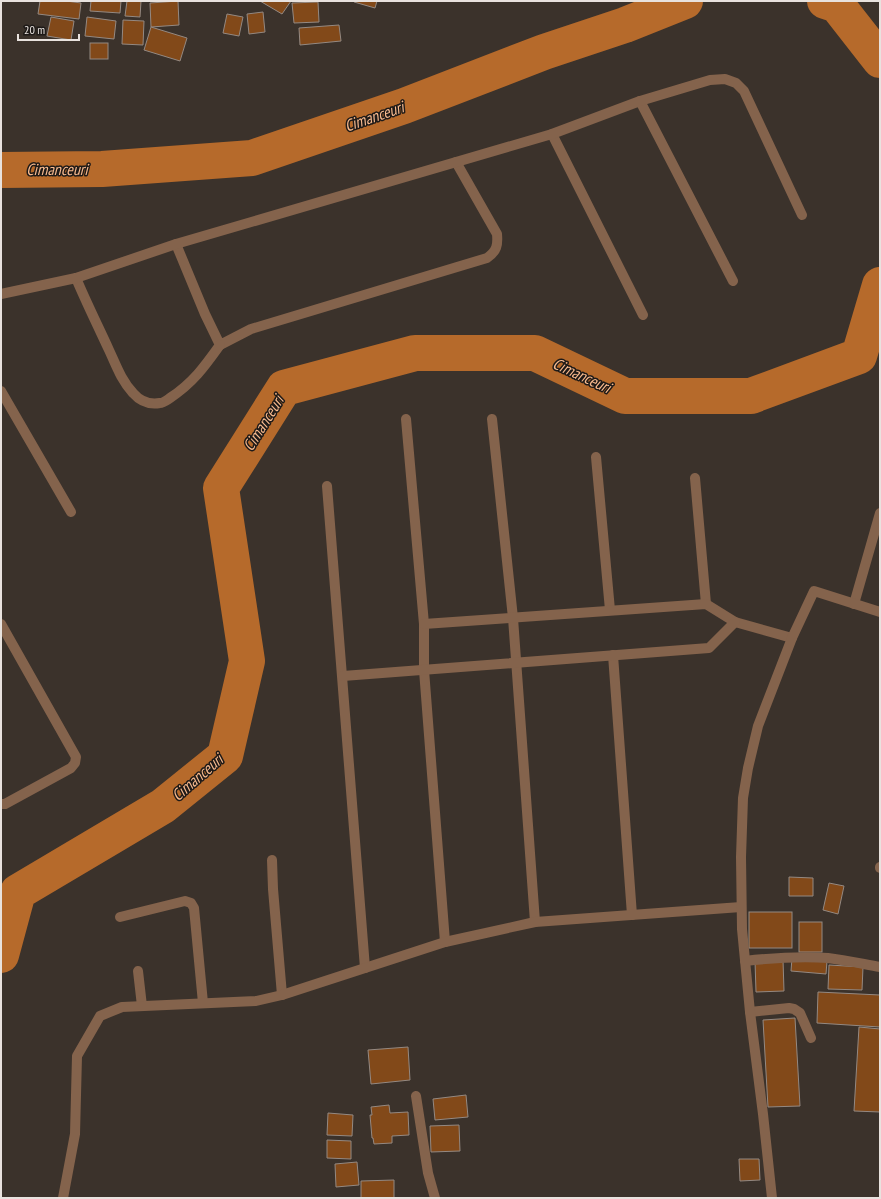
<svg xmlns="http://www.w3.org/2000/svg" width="881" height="1199" font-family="'PT Sans Narrow',sans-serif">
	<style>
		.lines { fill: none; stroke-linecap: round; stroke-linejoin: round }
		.river { stroke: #b66a2b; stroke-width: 36 }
		.building { fill: #824919; stroke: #948982 }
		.lane { stroke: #84634c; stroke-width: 10 }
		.street { stroke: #84634c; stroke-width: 10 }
		.labels { text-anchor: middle; stroke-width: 3; stroke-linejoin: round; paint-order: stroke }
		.water-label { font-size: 16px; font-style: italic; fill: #f9bb8f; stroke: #1e1a18 }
	</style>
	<rect width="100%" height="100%" fill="#3b322b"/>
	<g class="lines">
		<g class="river">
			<path d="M825 1 837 5 880 60"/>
			<path d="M1 170 102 169 252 158 404 106 544 52 625 25 685 1"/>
			<path d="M1 955 18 892 163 806 225 756 247 661 221 488 284 388 415 353H535L625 396H751L859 356 880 285"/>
		</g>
	</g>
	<g class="building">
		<path d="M40 1H66L81 3 79 19 38 14Z"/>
		<path d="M91 1H121L120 13 90 11Z"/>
		<path d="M127 1H141L140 17 125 16Z"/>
		<path d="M178 1 179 25 151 27 150 3Z"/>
		<path d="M260 1H291L282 14Z"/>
		<path d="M354 1H377L375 8 354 2Z"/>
		<path d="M318 2 319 22 294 23 292 3Z"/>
		<path d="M263 12 265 32 249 34 247 14Z"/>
		<path d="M227 14 243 17 239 36 223 33Z"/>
		<path d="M51 17 74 21 71 40 47 36Z"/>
		<path d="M87 17 116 21 114 39 85 36Z"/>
		<path d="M123 20 144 21 143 45 122 44Z"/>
		<path d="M339 25 341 41 300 45 299 28Z"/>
		<path d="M151 27 187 38 180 61 144 50Z"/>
		<rect x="90" y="43" width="18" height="16"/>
		<path d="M789 877 813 878V896H789Z"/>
		<path d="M829 883 844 886 838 914 823 910Z"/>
		<rect x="749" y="912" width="43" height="36"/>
		<rect x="799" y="922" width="23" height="30"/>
		<path d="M792 958 827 961 826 974 791 971Z"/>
		<path d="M783 960 784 991 756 992 755 961Z"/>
		<path d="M829 965 863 967 862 990 828 989Z"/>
		<path d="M818 992 880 995V1027L817 1023Z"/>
		<path d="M795 1018 800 1106 768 1107 763 1020Z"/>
		<path d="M859 1027 880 1029V1112L854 1111Z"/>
		<path d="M408 1047 410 1080 371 1084 368 1050Z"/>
		<path d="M466 1095 468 1117 435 1120 433 1099Z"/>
		<path d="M389 1105 390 1113 408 1112 409 1135 392 1136V1143L374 1144 373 1138H372L370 1115H372L371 1107Z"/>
		<path d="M328 1113 353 1115 352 1136 327 1135Z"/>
		<path d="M459 1125 460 1151 431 1152 430 1126Z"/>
		<path d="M327 1140 351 1141V1159L327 1158Z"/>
		<path d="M739 1159H759L760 1180 740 1181Z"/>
		<path d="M357 1162 359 1185 336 1187 335 1164Z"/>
		<path d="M394 1180V1198H361V1181Z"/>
	</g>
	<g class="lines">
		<path class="lane" d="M750 1012 789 1008 794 1009 800 1013 811 1038"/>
		<g class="street">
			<path d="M640 101 733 281"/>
			<path d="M552 134 643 315"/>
			<path d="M176 244 205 314 220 345 251 329 487 258C497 251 498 245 497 234L456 162"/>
			<path d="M76 278C86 302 98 326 109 350 116 365 121 380 133 393 140 401 149 405 160 403 163 403 167 400 170 398 193 383 205 366 220 345"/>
			<path d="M1 294 76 278 176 244 552 134 640 101 710 80 725 79 736 83 744 91 802 215"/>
			<path d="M1 391 71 512"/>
			<path d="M406 419 424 624V670L445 942"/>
			<path d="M492 419 513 618 535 922"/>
			<path d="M596 457 610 610"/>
			<path d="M695 478 706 604"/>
			<path d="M327 486 365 968"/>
			<path d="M854 604 880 513"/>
			<path d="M1 624 76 757 75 763 71 768 5 804H1"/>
			<path d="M424 624 706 604 735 622 792 638"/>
			<path d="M613 655 632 915"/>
			<path d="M343 676 709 648 735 622"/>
			<path d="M272 860 273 889 282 995"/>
			<path d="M880 868V867"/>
			<path d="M120 917 185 901 191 903 194 908 203 1003"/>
			<path d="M745 961C772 958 800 956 828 958 845 960 863 964 880 967"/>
			<path d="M138 971 142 1006"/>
			<path d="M416 1096 428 1173 435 1198"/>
			<path d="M63 1198 75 1134 77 1056 100 1016 122 1007 256 1001 282 995 445 942 535 922 741 907"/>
			<path d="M772 1198 763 1114 750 1012 742 929 741 857 743 798 748 768 758 726 792 638 814 591 880 612"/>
		</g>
	</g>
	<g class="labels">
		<g class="water-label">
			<text transform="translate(374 116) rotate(-19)" y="6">Cimanceuri</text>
			<text x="57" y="175">Cimanceuri</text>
			<text transform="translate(582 375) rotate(25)" y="6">Cimanceuri</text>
			<text transform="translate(263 423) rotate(-58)" y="6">Cimanceuri</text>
			<text transform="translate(197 777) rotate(-41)" y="6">Cimanceuri</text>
		</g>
	</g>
	<rect width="881" height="1199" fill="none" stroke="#e8e2de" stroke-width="4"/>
	<path d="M18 34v6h61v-6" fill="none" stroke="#e8e2de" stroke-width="2"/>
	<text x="24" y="34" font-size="12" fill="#e8e2de" stroke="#1e1a18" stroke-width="3" paint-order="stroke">20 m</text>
</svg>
